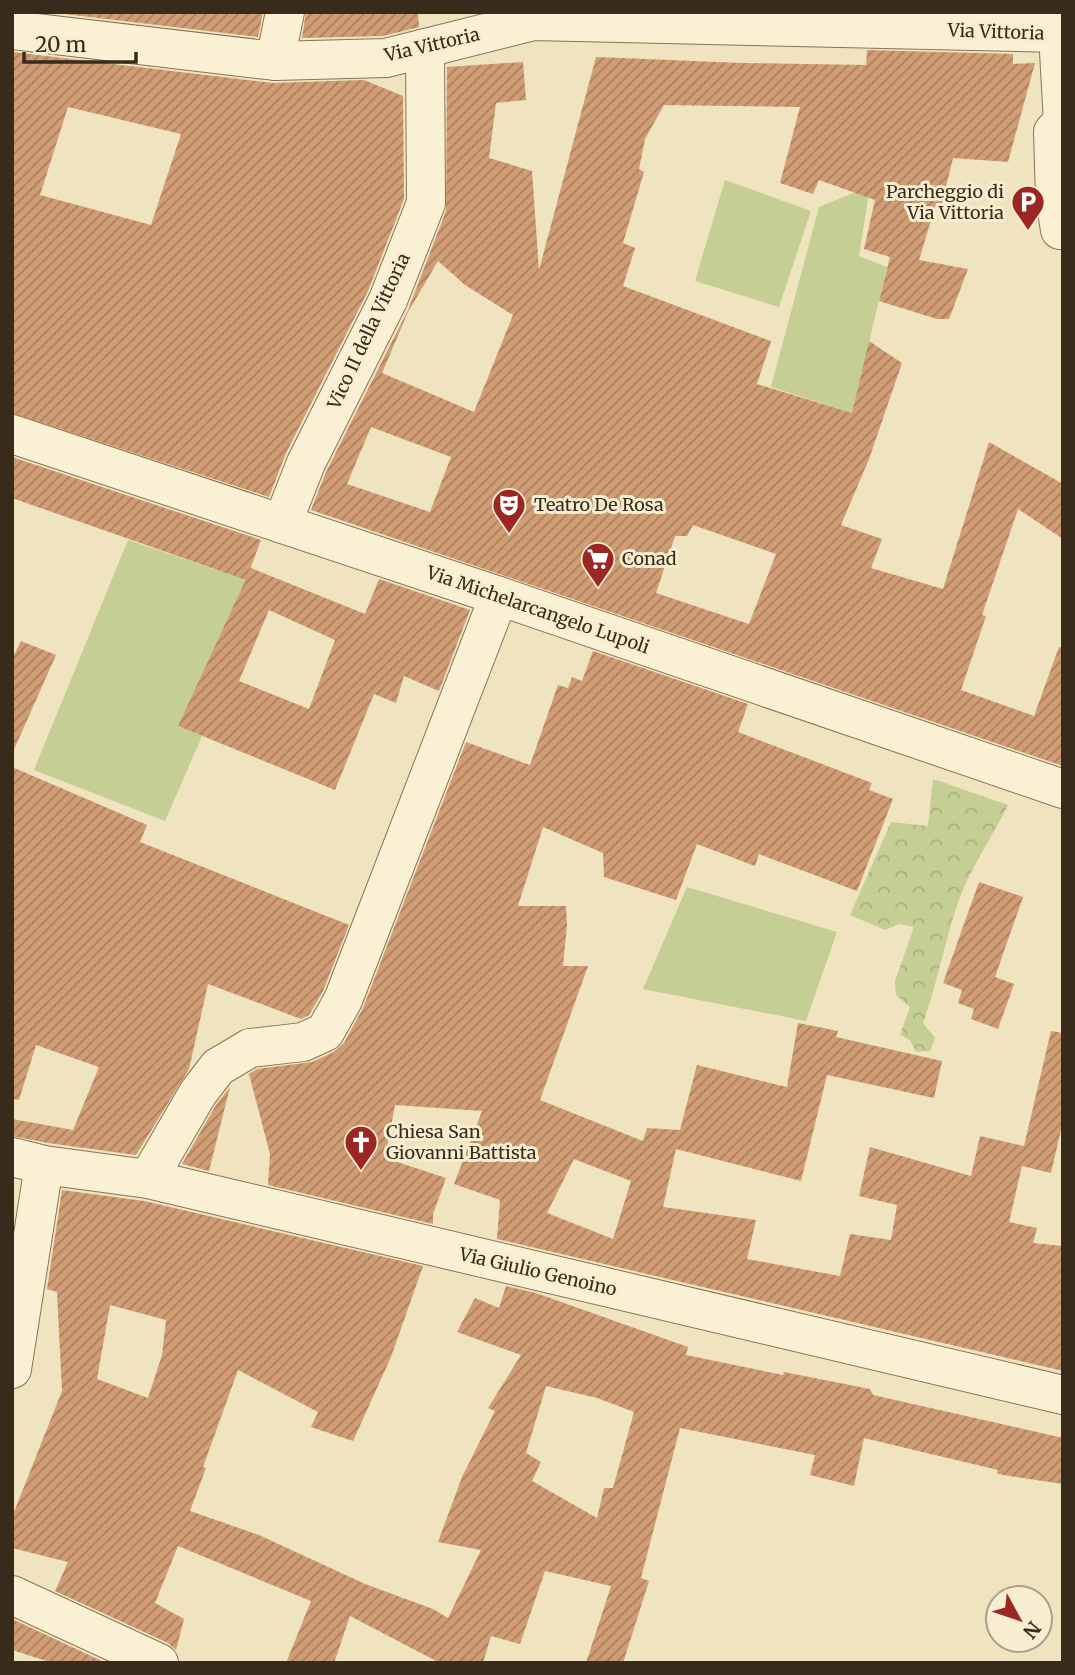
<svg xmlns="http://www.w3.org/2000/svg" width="1075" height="1675" font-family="Merriweather,serif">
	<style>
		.green { fill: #c5ce93 }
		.forest { fill: url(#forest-crowns) }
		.building { fill: url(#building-hatch); fill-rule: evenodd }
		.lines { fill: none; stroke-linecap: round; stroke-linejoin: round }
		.minor-casing { stroke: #897357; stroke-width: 40 }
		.minor { stroke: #faf0d3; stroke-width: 38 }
		.labels { text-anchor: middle; stroke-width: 6; stroke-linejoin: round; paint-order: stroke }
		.street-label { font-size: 18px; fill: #382b1c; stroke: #f7edd0 }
		.poi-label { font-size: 18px; fill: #382b1c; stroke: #f7edd0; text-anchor: start }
	</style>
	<defs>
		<pattern id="forest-crowns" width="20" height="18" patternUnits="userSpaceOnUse" patternTransform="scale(1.75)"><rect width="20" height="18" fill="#c5ce93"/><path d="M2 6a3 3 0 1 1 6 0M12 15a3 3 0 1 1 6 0" fill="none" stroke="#aab17e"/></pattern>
		<pattern id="building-hatch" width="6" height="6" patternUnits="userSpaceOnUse" patternTransform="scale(1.75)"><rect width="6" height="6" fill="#d09d74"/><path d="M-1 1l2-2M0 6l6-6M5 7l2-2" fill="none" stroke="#aa805e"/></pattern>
	</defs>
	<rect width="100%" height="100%" fill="#f0e3c0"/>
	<g class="green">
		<path d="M725 180 811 211 779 307 695 281Z"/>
		<path d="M870 186 859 256 887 267 852 413 771 387 819 207Z"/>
		<path d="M128 540 246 580 178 726 202 736 165 821 34 770Z"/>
		<path d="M687 887 837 932 806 1021 643 989Z"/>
	</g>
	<path class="forest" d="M933 779 1008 805C993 836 972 866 960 897 945 938 938 982 923 1023L935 1038 930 1051 916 1052 910 1040 900 1035 910 1007 896 995 895 981 914 927 899 924 885 930 850 915 891 822 928 826Z"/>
	<g class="building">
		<path d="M48 12H263L258 37Z"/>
		<path d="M306 12H418L419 27 383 36 302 38Z"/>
		<path d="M867 50 1013 54V64L1035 63 1008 162 953 158 941 207H935L919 260 968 269 949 319H937L879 301 890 257 864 249 875 200 819 180 813 194 780 183 800 107 664 105 645 139 639 169 644 172 623 243 635 248 623 286 771 341 757 384 852 413 869 341 902 363 869 459 841 525 882 539 871 568 943 589 989 442 1063 484V539L1018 509 982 615 986 616 961 690 1034 716 1059 647 1063 648V766L311 510 326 472 408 310 446 211 447 67 523 62 526 100 496 103 489 158 532 171 539 270 596 57 742 63 866 65ZM438 261 465 285 513 315 474 412 382 373 408 312ZM371 427 451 457 430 512 347 484ZM693 525 776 554 749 624 656 593 675 536H687Z"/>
		<path d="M12 52 273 83 364 80 403 96 404 199 368 291 286 453 269 497 12 413ZM68 107 181 134 151 225 40 195Z"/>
		<path d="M12 457 261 540 246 580 12 498Z"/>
		<path d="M251 568 365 614 379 579 470 610 439 691 404 676 396 703 374 694 335 790 178 726ZM269 610 335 640 309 709 239 681Z"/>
		<path d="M21 641 56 655 12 754V659Z"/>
		<path d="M593 651 748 704 738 732 872 783 869 790 893 799 857 891 759 854 755 866 697 844 676 900 604 877 603 853 543 827 518 906H566L567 925 563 966H588L540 1100 643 1141 647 1128 680 1130 697 1065 787 1087 798 1023 838 1031 836 1037 942 1061 934 1098 827 1075 801 1181 676 1149 663 1207 756 1220 747 1259 840 1276 850 1234 891 1240 897 1205 859 1196 870 1147 971 1176 980 1136 1024 1146 1051 1031 1063 1033V1121L1051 1173 1022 1166 1009 1222 1037 1228 1033 1243 1063 1246V1371L497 1239 500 1200 454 1184 482 1111 395 1105 385 1158 446 1178 433 1214V1224L268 1185 270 1154 249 1074 257 1069 312 1062 334 1052 344 1043 363 1008 466 742 530 765 558 685 568 688 572 677 582 681ZM574 1159 631 1181 613 1239 547 1213Z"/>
		<path d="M12 767 147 825 140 842 349 925 323 991 309 1015 301 1019 208 984 189 1069 136 1155 48 1143 12 1136V1119L73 1130 99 1067 36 1045 19 1100 12 1099Z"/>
		<path d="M979 882 1023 897 995 977 1014 984 998 1029 971 1019 974 1009 958 1003 962 990 943 983Z"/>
		<path d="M230 1087 209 1171 182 1164 216 1105Z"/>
		<path d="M62 1190 144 1201 423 1266 391 1357 353 1441 311 1427 318 1412 238 1370 203 1467 206 1468 190 1511 259 1535 365 1584 433 1609 448 1618 481 1550 438 1542 462 1477 495 1411 488 1408 521 1355 457 1332 475 1298 499 1308 506 1286 536 1293 688 1347 686 1355 783 1375 784 1372 870 1389 873 1395 1063 1438V1484L997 1474 998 1470 864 1438 854 1486 810 1475 815 1455 680 1428 641 1578 649 1581 623 1663H586L611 1586 545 1571 520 1644 491 1636 483 1663H440L350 1616 334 1663H286L311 1601 178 1546 155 1603 184 1619 176 1650 168 1643 55 1591 68 1562 12 1548V1517L62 1391 57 1292 47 1289ZM110 1305 166 1320 162 1355 148 1398 97 1379ZM546 1386 597 1398 634 1412 613 1488H604L597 1518 532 1481 541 1462 526 1453Z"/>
		<path d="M12 1619 106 1663H53L12 1650Z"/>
	</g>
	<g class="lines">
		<defs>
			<g id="minor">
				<path d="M12 30 275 61 386 58 533 21 1063 33"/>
				<path d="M1058 34 1063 123"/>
				<path d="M275 61 285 12"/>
				<path d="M1060 230 1055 198 1053 132 1062 122"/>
				<path d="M12 434 499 596 1063 789"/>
				<path d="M282 524 306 463 388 300 426 203 425 48"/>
				<path d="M12 1157 44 1165 148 1179 1063 1395"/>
				<path d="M148 1179 198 1093 218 1067 250 1048 303 1042 325 1032 343 1000 499 596"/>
				<path d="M12 1369 44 1165"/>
				<path d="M12 1595 159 1663"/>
			</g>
		</defs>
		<use href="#minor" class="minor-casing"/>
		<use href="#minor" class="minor"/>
	</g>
	<defs>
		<symbol id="parking-pin" viewBox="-11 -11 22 30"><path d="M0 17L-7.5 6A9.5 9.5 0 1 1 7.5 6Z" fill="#9b2724" stroke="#f7edd0"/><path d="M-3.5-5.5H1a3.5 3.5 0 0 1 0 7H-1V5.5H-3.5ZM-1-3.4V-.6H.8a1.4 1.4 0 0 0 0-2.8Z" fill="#fff"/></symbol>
		<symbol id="theatre-pin" viewBox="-11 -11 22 30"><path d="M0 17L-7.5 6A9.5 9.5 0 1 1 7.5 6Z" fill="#9b2724" stroke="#f7edd0"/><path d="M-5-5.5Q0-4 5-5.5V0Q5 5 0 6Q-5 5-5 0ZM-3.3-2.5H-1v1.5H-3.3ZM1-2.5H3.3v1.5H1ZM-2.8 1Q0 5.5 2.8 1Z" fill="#fff"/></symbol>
		<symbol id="supermarket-pin" viewBox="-11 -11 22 30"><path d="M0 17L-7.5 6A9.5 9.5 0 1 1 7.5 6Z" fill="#9b2724" stroke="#f7edd0"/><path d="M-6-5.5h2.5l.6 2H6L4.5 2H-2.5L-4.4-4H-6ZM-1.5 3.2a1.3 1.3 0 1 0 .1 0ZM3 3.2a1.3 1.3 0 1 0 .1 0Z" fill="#fff"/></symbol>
		<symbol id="church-pin" viewBox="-11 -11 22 30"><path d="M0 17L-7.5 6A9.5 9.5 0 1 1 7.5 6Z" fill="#9b2724" stroke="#f7edd0"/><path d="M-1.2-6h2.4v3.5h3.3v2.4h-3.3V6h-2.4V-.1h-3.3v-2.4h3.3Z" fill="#fff"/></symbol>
	</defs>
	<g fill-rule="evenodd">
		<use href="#parking-pin" x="1009" y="183" width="38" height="52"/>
		<use href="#theatre-pin" x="490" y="486" width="38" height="52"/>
		<use href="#supermarket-pin" x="579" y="540" width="38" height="52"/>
		<use href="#church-pin" x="342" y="1123" width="38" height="52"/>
	</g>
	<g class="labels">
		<g class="street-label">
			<text transform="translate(996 32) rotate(2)" y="6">Via Vittoria</text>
			<text transform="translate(432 45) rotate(-13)" y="6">Via Vittoria</text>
			<text transform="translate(369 331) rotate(-65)" y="6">Vico II della Vittoria</text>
			<text transform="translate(538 610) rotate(19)" y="6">Via Michelarcangelo Lupoli</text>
			<text transform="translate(538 1272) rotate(13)" y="6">Via Giulio Genoino</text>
		</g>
		<g class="poi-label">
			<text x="1004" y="198" text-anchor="end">Parcheggio di<tspan x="1004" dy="21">Via Vittoria</tspan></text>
			<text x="534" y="511">Teatro De Rosa</text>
			<text x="622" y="565">Conad</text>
			<text x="386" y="1138">Chiesa San<tspan x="386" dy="21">Giovanni Battista</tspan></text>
		</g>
	</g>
	<rect width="1075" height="1675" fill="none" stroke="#382b1c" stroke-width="28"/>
	<g transform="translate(1019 1619) rotate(130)"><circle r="33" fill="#f7edd0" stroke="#ab9f88" stroke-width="2"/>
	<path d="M0-5L12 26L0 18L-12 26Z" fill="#9b2724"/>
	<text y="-10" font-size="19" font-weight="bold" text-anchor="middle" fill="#382b1c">N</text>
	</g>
	<path d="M24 52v10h112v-10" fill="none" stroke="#382b1c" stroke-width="3.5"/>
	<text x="35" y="52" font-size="21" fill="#382b1c" stroke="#f7edd0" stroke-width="5" paint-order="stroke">20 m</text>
</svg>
